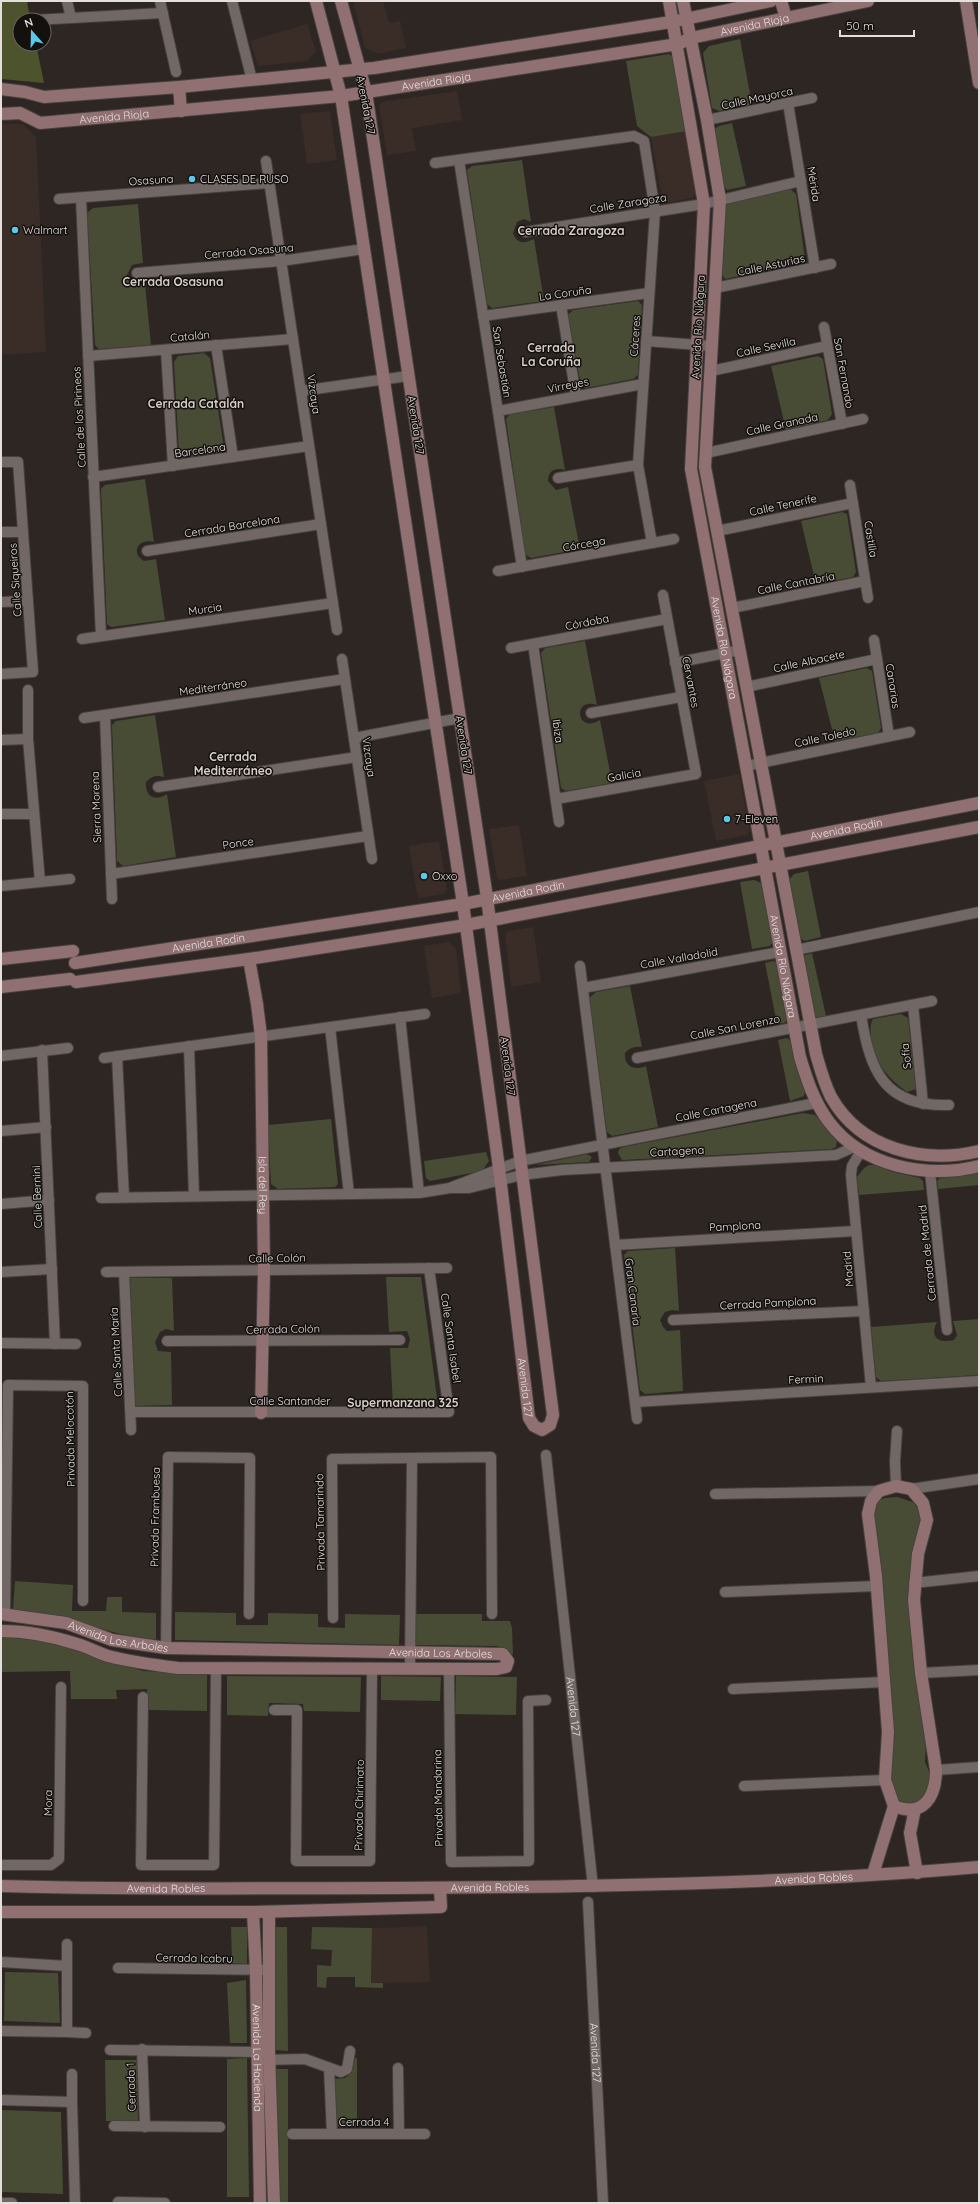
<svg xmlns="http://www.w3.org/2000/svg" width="980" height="2204" font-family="Quicksand,sans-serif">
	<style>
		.built { fill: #3a2d27 }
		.green { fill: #484c34 }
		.forest { fill: #4d532c }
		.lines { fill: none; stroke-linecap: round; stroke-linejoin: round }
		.street-casing { stroke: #47413e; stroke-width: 12 }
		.secondary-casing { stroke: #47413e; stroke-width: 14 }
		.street { stroke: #716865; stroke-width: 10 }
		.secondary { stroke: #917072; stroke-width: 12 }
		.poi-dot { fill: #5cc7e8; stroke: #13100e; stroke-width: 1.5 }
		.labels { text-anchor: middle; stroke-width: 3; stroke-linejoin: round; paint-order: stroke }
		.street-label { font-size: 11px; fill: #e4dfdd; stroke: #13100e }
		.poi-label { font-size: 11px; fill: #e4dfdd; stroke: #13100e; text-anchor: start }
		.neighbourhood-label { font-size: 12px; font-weight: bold; fill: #d7cec9; stroke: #13100e }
	</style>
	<rect width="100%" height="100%" fill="#2d2623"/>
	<g class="built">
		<path d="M353 1H383L389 23 400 21 406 48 378 54 365 48Z"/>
		<path d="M307 24 316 51 307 61 258 66 250 41Z"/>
		<path d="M457 91 462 120 412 128 416 151 387 155 379 106 382 102Z"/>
		<path d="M330 111 337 160 307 164 300 114Z"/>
		<path d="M1 124H23L36 137 46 352 1 355Z"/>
		<path d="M687 131 696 192 693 198 663 203 651 137Z"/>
		<path d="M739 774 750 831 747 835 716 841 704 781Z"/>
		<path d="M519 825 527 876 500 880 497 878 489 829Z"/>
		<path d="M439 841 447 889 444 894 418 898 409 846Z"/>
		<path d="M533 927 541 982 511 987 505 934 508 931Z"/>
		<path d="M449 942 456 949 461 993 432 998 424 946Z"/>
		<path d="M427 1926 430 1982 371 1983 372 1928Z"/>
	</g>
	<g class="green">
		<path d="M740 39 752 105 719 111 712 108 703 53 709 46Z"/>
		<path d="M669 54 674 58 687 131 651 137 637 126 626 61Z"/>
		<path d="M732 123 746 186 727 190 724 186 714 129 719 126Z"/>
		<path d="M522 160 531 222 524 219 517 222 513 233C517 244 524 244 534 239L544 301 492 308 487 304 467 170 472 166Z"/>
		<path d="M790 189 796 194 805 259 800 263 725 279 722 274 723 207 728 202Z"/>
		<path d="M138 204 143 263 132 265 127 275 129 281 134 285 145 284 151 345 99 349 95 345 87 213 93 208Z"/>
		<path d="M638 301 642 305 638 375 633 379 586 388 581 386 568 315 573 310Z"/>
		<path d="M204 353 210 358 224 448 220 453 183 458 179 454 174 362 178 356Z"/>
		<path d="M818 356 823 359 832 414 828 420 786 430 771 366Z"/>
		<path d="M554 407 565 470C555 467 548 471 548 481L556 490 568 487 580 549 531 558 525 554 506 419 510 414Z"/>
		<path d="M145 479 154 542C138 538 130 553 144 561L156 559 165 620 111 627 107 624 101 489 105 485Z"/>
		<path d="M842 512 847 514 856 572 853 577 816 584 801 521Z"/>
		<path d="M585 641 597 705C572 696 576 735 600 720L612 783 566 791 561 788 541 653 545 648Z"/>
		<path d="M867 668 872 671 881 728 878 733 835 741 819 678Z"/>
		<path d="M155 715 164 777C156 775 152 776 146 782 145 797 155 802 167 794L176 857 123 866 117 861 112 725 116 721Z"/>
		<path d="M808 871 821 937 805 941 800 938 788 881 794 874Z"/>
		<path d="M754 880 763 884 774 941 770 946 752 949 740 882Z"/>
		<path d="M812 953 826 1016 818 1018 813 1015 802 958 805 955Z"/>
		<path d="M773 961 777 963 787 1020 784 1023 777 1024 765 963Z"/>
		<path d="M630 986 642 1047C634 1046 630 1048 625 1053 624 1067 635 1071 646 1066L658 1127 612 1136 607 1132 589 998 596 992Z"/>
		<path d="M901 1014 908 1018 916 1089 907 1092C888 1078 874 1063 871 1038 871 1031 869 1026 873 1019Z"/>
		<path d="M787 1038 791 1041 805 1091 804 1096 790 1101 778 1040Z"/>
		<path d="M803 1113 815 1115 837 1139 836 1147 832 1149 622 1160 618 1153 619 1149 623 1147Z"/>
		<path d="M331 1119 338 1184 335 1187 278 1189 271 1184 268 1125Z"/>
		<path d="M486 1152 489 1161 482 1171 430 1181 426 1178 424 1161Z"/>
		<path d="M587 1154 592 1157 589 1162 535 1165Z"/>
		<path d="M869 1165H875L893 1172 920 1178 923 1181 924 1190 859 1195 857 1177 864 1168Z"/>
		<path d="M979 1173V1185L938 1189 937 1181 940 1178Z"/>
		<path d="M675 1248 679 1311 672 1310 665 1312 660 1320 663 1327 667 1331 680 1330 683 1391 645 1394 640 1390 624 1255 628 1251Z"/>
		<path d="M386 1277H421L437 1398 431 1405H393L390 1348H408L410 1339 407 1331 389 1332Z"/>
		<path d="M130 1278H172L174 1331 166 1329 160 1332 155 1342 158 1351 171 1352 172 1405 135 1406Z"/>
		<path d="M979 1319V1375L881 1381 876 1377 871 1327 937 1322C929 1337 939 1344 954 1340L957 1335 953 1321Z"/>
		<path d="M897 1497 913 1502 923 1514 909 1581 910 1626 922 1708 926 1743 925 1762 930 1774 928 1798 915 1807 893 1803 871 1514 876 1501 885 1498Z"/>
		<path d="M15 1581 73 1585 72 1611H106L107 1597H122V1612L156 1613V1642C108 1633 62 1615 13 1610Z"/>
		<path d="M175 1612 236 1613V1625H268V1613L318 1614V1627L345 1628V1614L400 1615 399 1645 175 1640Z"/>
		<path d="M415 1614H482V1621H510L512 1628 513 1654H508L497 1646 415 1645Z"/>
		<path d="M1 1636 48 1642 143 1671 207 1674V1711L148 1710 147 1689 116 1690 117 1699H71L70 1671 1 1672Z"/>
		<path d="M227 1676 361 1677 360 1712 304 1711 303 1704 269 1703 268 1716 227 1715Z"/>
		<path d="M381 1676 441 1677 440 1701 381 1700Z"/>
		<path d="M456 1676 517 1677 516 1715 455 1714Z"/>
		<path d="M231 1927H247V1964L232 1963Z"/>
		<path d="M270 1927H287L288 2051 275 2050Z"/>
		<path d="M312 1927 372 1928 371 1983H383V1988L355 1987V1977H327L326 1988 317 1987V1965L331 1966 332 1950 311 1949Z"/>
		<path d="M5 1972 58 1973 60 2023 4 2021Z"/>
		<path d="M246 1980 247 2043H230L227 1983Z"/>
		<path d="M247 2058 249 2197H227V2059Z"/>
		<path d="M355 2058H357V2127L334 2126 333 2079 345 2078 351 2073Z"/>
		<path d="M105 2060H137L138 2121H106Z"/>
		<path d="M274 2069H288V2202H276Z"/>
		<path d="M1 2110 61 2112 63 2194 1 2192Z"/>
	</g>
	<path class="forest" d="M1 1H27L30 20H20V44H36L44 83 1 79Z"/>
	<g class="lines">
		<defs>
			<g id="street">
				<path d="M67 1 71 18"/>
				<path d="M160 1 176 72"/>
				<path d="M232 1 252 80"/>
				<path d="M34 20 163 13"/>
				<path d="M788 103 815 268"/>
				<path d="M707 120 812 98"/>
				<path d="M459 160 522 567"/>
				<path d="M266 161 337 630"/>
				<path d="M435 163 634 136 644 141 655 211 638 465 652 543"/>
				<path d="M81 198 101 636"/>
				<path d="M59 199 269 183"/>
				<path d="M525 232 704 204 801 181"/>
				<path d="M137 273 281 261 364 249"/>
				<path d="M715 288 831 264"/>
				<path d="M561 305 576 396"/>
				<path d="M483 316 649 293"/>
				<path d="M824 327 842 424"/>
				<path d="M646 341 712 346"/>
				<path d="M216 345 233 457"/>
				<path d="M166 350 173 466"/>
				<path d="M88 356 293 339"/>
				<path d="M711 371 827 346"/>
				<path d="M301 391 408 376"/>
				<path d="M498 411 643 384"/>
				<path d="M706 453 863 419"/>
				<path d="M1 462H18L33 672 1 674"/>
				<path d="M93 477 309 446"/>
				<path d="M558 478 638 465"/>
				<path d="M850 485 868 598"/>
				<path d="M717 531 853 503"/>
				<path d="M1 532H23"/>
				<path d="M147 551 321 524"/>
				<path d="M498 571 674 539"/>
				<path d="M1 602 28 601"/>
				<path d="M732 608 865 581"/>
				<path d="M82 639 333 603"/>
				<path d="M874 640 889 736"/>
				<path d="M533 644 559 822"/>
				<path d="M511 648 667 619"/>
				<path d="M342 659 372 859"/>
				<path d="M675 663 740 650"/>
				<path d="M746 687 877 659"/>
				<path d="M28 690V739L40 882"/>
				<path d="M591 713 681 697"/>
				<path d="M105 715 112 899"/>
				<path d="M84 718 345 679"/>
				<path d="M354 738 460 718"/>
				<path d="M1 740 28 739"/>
				<path d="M746 766 910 732"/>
				<path d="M158 787 357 757"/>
				<path d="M556 799 696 774 663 595"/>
				<path d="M1 814H34"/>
				<path d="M111 874 368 836"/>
				<path d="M1 886 70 879"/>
				<path d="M796 950 979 912"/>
				<path d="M580 966 637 1419"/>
				<path d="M583 988 780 952"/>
				<path d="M913 1005 923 1104"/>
				<path d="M861 1015C870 1071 884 1107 949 1105"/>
				<path d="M400 1017 419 1193"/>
				<path d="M330 1027 349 1194"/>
				<path d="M189 1046 194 1196"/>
				<path d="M42 1050 55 1344"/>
				<path d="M1 1056 68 1048"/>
				<path d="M117 1056 124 1197"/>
				<path d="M104 1058 425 1014"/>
				<path d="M637 1058 932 1001"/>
				<path d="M1 1131 46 1127"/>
				<path d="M861 1151 852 1166 851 1175 871 1387"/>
				<path d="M930 1172 947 1330"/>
				<path d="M452 1187 520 1161 816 1103"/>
				<path d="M101 1198 419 1193 450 1188H469L522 1175 562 1170 836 1155 854 1147"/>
				<path d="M1 1204 49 1200"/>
				<path d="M615 1245 856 1231"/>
				<path d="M1 1272 52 1269"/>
				<path d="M106 1272 447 1268"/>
				<path d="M124 1272 131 1430"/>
				<path d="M673 1320 864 1311"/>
				<path d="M167 1341 400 1340"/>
				<path d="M1 1343 76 1344"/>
				<path d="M635 1402 979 1381"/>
				<path d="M131 1412H449L429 1268"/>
				<path id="s1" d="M546 1455 593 1887"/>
				<path d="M896 1486 895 1461 897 1431"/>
				<path d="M911 1489 979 1479"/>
				<path d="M715 1494 879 1491"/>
				<path d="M914 1583 979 1576"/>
				<path d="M725 1592 877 1586"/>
				<path d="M5 1614 8 1385 83 1386V1601"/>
				<path d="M333 1618 332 1459 491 1457 492 1614"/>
				<path d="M166 1648 168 1457 250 1458 249 1614"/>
				<path d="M410 1669 412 1458"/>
				<path d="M449 1670 451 1862 529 1861 528 1701 546 1700"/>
				<path d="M921 1673 979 1670"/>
				<path d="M733 1689 884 1682"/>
				<path d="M143 1697 141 1865H214L216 1668"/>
				<path d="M274 1710H297L296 1861H370L372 1670"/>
				<path d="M936 1770 979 1767"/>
				<path d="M744 1786 885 1780"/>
				<path d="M1 1865H51L59 1859 61 1687"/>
				<path id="s2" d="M588 1902 603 2203"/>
				<path d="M1 1962 67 1966"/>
				<path d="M118 1968 270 1970"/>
				<path d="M1 2031 67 2032V1944"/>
				<path d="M67 2032 86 2033"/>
				<path d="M142 2049 145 2127"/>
				<path d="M110 2050 265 2052"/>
				<path d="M262 2060 305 2059 341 2072 347 2069 350 2051"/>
				<path d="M329 2068 332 2134"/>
				<path d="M398 2068 399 2134"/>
				<path d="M72 2074V2102"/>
				<path d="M1 2100 72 2102 75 2203"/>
				<path d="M114 2126 220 2127"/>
				<path d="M292 2134H425"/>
				<path d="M118 2202 165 2203"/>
				<path d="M1 2203H12"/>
			</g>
			<g id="secondary">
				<path id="s3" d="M316 1 341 96 463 904 499 1168 529 1418 534 1426 542 1430 550 1425 553 1415 487 898 366 92 341 1"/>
				<path id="s4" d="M669 1 704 204 691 469 800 1057C807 1080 814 1102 829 1122 863 1167 927 1179 979 1166"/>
				<path d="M683 1 707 120 720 200 705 467 816 1054C820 1068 824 1083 831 1097 861 1150 924 1164 979 1151"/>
				<path d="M781 1 786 18"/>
				<path d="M966 1 979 83"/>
				<path d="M179 87 181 111"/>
				<path d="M1 89 25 92 44 97 179 87 374 68 671 22 771 1"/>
				<path id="s5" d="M1 114 20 113 40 123 341 96 678 44 691 38 868 1"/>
				<path d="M1 959 73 951"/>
				<path id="s6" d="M249 959 257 1004 261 1036 264 1270 261 1413"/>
				<path id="s7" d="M75 963 463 904 979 803"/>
				<path d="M76 982 249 959 466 925 979 827"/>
				<path d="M1 987 70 979"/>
				<path d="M896 1486 911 1489 923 1503 927 1520 918 1554 914 1600 921 1673 936 1770C936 1797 923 1818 894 1806L885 1780 888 1732 876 1576 868 1514 871 1501 879 1491Z"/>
				<path id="s8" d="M1 1614 66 1623 112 1640 166 1648 503 1654 508 1661 506 1667 497 1669 178 1668C154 1665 132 1662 108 1656 98 1653 88 1647 77 1644 52 1636 27 1631 1 1631"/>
				<path d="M915 1809 910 1833 917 1873"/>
				<path d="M873 1874 894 1806"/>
				<path id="s9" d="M1 1886C132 1890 263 1888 394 1888 589 1887 784 1884 979 1867"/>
				<path d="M1 1912H253L441 1907 440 1888"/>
				<path id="s10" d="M253 1912 256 1971 260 2203"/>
				<path d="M269 1912V2052L274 2203"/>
			</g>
		</defs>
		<use href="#street" class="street-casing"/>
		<use href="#secondary" class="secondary-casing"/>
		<use href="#street" class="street"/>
		<use href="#secondary" class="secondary"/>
	</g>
	<g class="poi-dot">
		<circle cx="192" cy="179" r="4"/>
		<circle cx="15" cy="230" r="4"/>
		<circle cx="727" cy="819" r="4"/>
		<circle cx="424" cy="876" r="4"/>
	</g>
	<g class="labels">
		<g class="street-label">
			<text dy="4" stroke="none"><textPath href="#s5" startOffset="764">Avenida Rioja</textPath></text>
			<text dy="4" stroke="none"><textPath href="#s5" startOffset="440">Avenida Rioja</textPath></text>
			<text transform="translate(757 98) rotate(-12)" y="4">Calle Mayorca</text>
			<text transform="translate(366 105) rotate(79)" y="4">Avenida 127</text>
			<text dy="4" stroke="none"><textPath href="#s5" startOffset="116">Avenida Rioja</textPath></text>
			<text transform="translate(151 180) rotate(-4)" y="4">Osasuna</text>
			<text transform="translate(814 184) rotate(81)" y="4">Mérida</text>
			<text transform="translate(628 203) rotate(-9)" y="4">Calle Zaragoza</text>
			<text transform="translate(249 251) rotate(-5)" y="4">Cerrada Osasuna</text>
			<text transform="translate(771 265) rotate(-12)" y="4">Calle Asturias</text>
			<text transform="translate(565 293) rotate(-8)" y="4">La Coruña</text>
			<text transform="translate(698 327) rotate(-87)" y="4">Avenida Río Niágara</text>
			<text transform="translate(190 336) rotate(-5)" y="4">Catalán</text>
			<text transform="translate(635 336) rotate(-86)" y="4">Cáceres</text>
			<text transform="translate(766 347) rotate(-12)" y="4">Calle Sevilla</text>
			<text transform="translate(502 362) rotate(81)" y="4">San Sebastián</text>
			<text transform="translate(844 373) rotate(80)" y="4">San Fernando</text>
			<text transform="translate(568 385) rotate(-11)" y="4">Virreyes</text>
			<text transform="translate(314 394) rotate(82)" y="4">Vizcaya</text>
			<text transform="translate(79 417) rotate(-93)" y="4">Calle de los Pirineos</text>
			<text transform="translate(782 424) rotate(-12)" y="4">Calle Granada</text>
			<text transform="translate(416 425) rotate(81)" y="4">Avenida 127</text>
			<text transform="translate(200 450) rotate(-8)" y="4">Barcelona</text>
			<text transform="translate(783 505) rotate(-12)" y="4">Calle Tenerife</text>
			<text transform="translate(232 526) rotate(-9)" y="4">Cerrada Barcelona</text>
			<text transform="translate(871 539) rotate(81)" y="4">Castilla</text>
			<text transform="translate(584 544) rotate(-10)" y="4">Córcega</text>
			<text transform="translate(15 580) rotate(-94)" y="4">Calle Siqueiros</text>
			<text transform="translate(796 583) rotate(-11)" y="4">Calle Cantabria</text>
			<text transform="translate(205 609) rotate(-8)" y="4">Murcia</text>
			<text transform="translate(587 622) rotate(-11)" y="4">Córdoba</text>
			<text dy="4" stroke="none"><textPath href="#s4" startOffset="653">Avenida Río Niágara</textPath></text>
			<text transform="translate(809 661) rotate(-12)" y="4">Calle Albacete</text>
			<text transform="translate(691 682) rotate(79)" y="4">Cervantes</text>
			<text transform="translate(893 686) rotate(81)" y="4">Canarias</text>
			<text transform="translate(213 687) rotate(-8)" y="4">Mediterráneo</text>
			<text transform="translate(558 731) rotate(82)" y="4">Ibiza</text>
			<text transform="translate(825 737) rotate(-12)" y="4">Calle Toledo</text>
			<text transform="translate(464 745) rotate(81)" y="4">Avenida 127</text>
			<text transform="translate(369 757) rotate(82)" y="4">Vizcaya</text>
			<text transform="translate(624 775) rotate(-10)" y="4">Galicia</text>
			<text transform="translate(96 807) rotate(-92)" y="4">Sierra Morena</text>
			<text dy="4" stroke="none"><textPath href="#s7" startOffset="783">Avenida Rodin</textPath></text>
			<text transform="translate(238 843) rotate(-8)" y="4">Ponce</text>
			<text dy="4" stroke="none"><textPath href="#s7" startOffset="459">Avenida Rodin</textPath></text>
			<text dy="4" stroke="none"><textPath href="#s7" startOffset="135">Avenida Rodin</textPath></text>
			<text transform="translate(679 958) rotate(-10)" y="4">Calle Valladolid</text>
			<text dy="4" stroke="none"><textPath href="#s4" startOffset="977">Avenida Río Niágara</textPath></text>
			<text transform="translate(735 1027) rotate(-11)" y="4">Calle San Lorenzo</text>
			<text transform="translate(906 1056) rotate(-96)" y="4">Sofía</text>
			<text transform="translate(508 1066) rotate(83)" y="4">Avenida 127</text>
			<text transform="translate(716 1110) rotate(-11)" y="4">Calle Cartagena</text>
			<text transform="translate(677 1151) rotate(-3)" y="4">Cartagena</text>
			<text dy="4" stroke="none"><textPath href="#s6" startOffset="227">Isla del Rey</textPath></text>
			<text transform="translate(37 1197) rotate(-92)" y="4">Calle Bernini</text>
			<text transform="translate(735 1226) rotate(-3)" y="4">Pamplona</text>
			<text transform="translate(927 1253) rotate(-96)" y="4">Cerrada de Madrid</text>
			<text transform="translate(277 1258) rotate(-1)" y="4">Calle Colón</text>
			<text transform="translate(848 1269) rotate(-95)" y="4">Madrid</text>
			<text transform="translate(633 1292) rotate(83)" y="4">Gran Canaria</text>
			<text transform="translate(768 1303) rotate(-3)" y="4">Cerrada Pamplona</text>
			<text transform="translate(283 1329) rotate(-1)" y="4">Cerrada Colón</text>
			<text transform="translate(451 1338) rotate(82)" y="4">Calle Santa Isabel</text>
			<text transform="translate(116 1352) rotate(-93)" y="4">Calle Santa María</text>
			<text transform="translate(806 1379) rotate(-3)" y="4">Fermin</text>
			<text dy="4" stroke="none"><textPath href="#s3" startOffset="1403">Avenida 127</textPath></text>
			<text x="290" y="1405">Calle Santander</text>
			<text transform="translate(70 1439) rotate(-91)" y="4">Privada Melocotón</text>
			<text transform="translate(155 1517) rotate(-89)" y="4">Privada Frambuesa</text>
			<text transform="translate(320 1522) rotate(-91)" y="4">Privada Tamarindo</text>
			<text dy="4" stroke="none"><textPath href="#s8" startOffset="120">Avenida Los Arboles</textPath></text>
			<text dy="4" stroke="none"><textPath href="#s8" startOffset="444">Avenida Los Arboles</textPath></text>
			<text dy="4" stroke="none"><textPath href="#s1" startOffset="253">Avenida 127</textPath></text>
			<text transform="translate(438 1798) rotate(-91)" y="4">Privada Mandarina</text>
			<text transform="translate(48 1803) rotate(-89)" y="4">Mora</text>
			<text transform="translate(359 1805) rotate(-89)" y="4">Privada Chirimato</text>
			<text dy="4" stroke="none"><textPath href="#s9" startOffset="813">Avenida Robles</textPath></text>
			<text dy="4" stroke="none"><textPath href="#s9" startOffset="489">Avenida Robles</textPath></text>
			<text dy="4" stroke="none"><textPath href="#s9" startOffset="165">Avenida Robles</textPath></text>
			<text transform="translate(194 1958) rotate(1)" y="4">Cerrada Icabru</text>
			<text dy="4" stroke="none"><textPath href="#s2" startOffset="151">Avenida 127</textPath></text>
			<text dy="4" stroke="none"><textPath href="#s10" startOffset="146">Avenida La Hacienda</textPath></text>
			<text transform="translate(131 2087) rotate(-92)" y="4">Cerrada 1</text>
			<text x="364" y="2126">Cerrada 4</text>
		</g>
		<g class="poi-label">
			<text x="200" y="183">CLASES DE RUSO</text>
			<text x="23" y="234">Walmart</text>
			<text x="735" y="823">7-Eleven</text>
			<text x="432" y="880">Oxxo</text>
		</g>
		<g class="neighbourhood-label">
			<text x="571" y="235">Cerrada Zaragoza</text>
			<text x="173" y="286">Cerrada Osasuna</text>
			<text x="551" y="352">Cerrada<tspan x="551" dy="14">La Coruña</tspan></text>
			<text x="196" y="408">Cerrada Catalán</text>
			<text x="233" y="761">Cerrada<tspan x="233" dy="14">Mediterráneo</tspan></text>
			<text x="403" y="1407">Supermanzana 325</text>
		</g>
	</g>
	<rect width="980" height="2204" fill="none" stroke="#e4dfdd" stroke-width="4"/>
	<g transform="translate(32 32) rotate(340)"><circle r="19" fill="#13100e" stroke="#676361"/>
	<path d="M0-3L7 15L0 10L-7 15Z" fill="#5cc7e8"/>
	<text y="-6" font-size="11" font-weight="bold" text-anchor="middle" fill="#e4dfdd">N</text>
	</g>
	<path d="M840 30v6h74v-6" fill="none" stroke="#e4dfdd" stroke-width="2"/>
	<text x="846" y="30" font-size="12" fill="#e4dfdd" stroke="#13100e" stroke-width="3" paint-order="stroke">50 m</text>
</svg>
